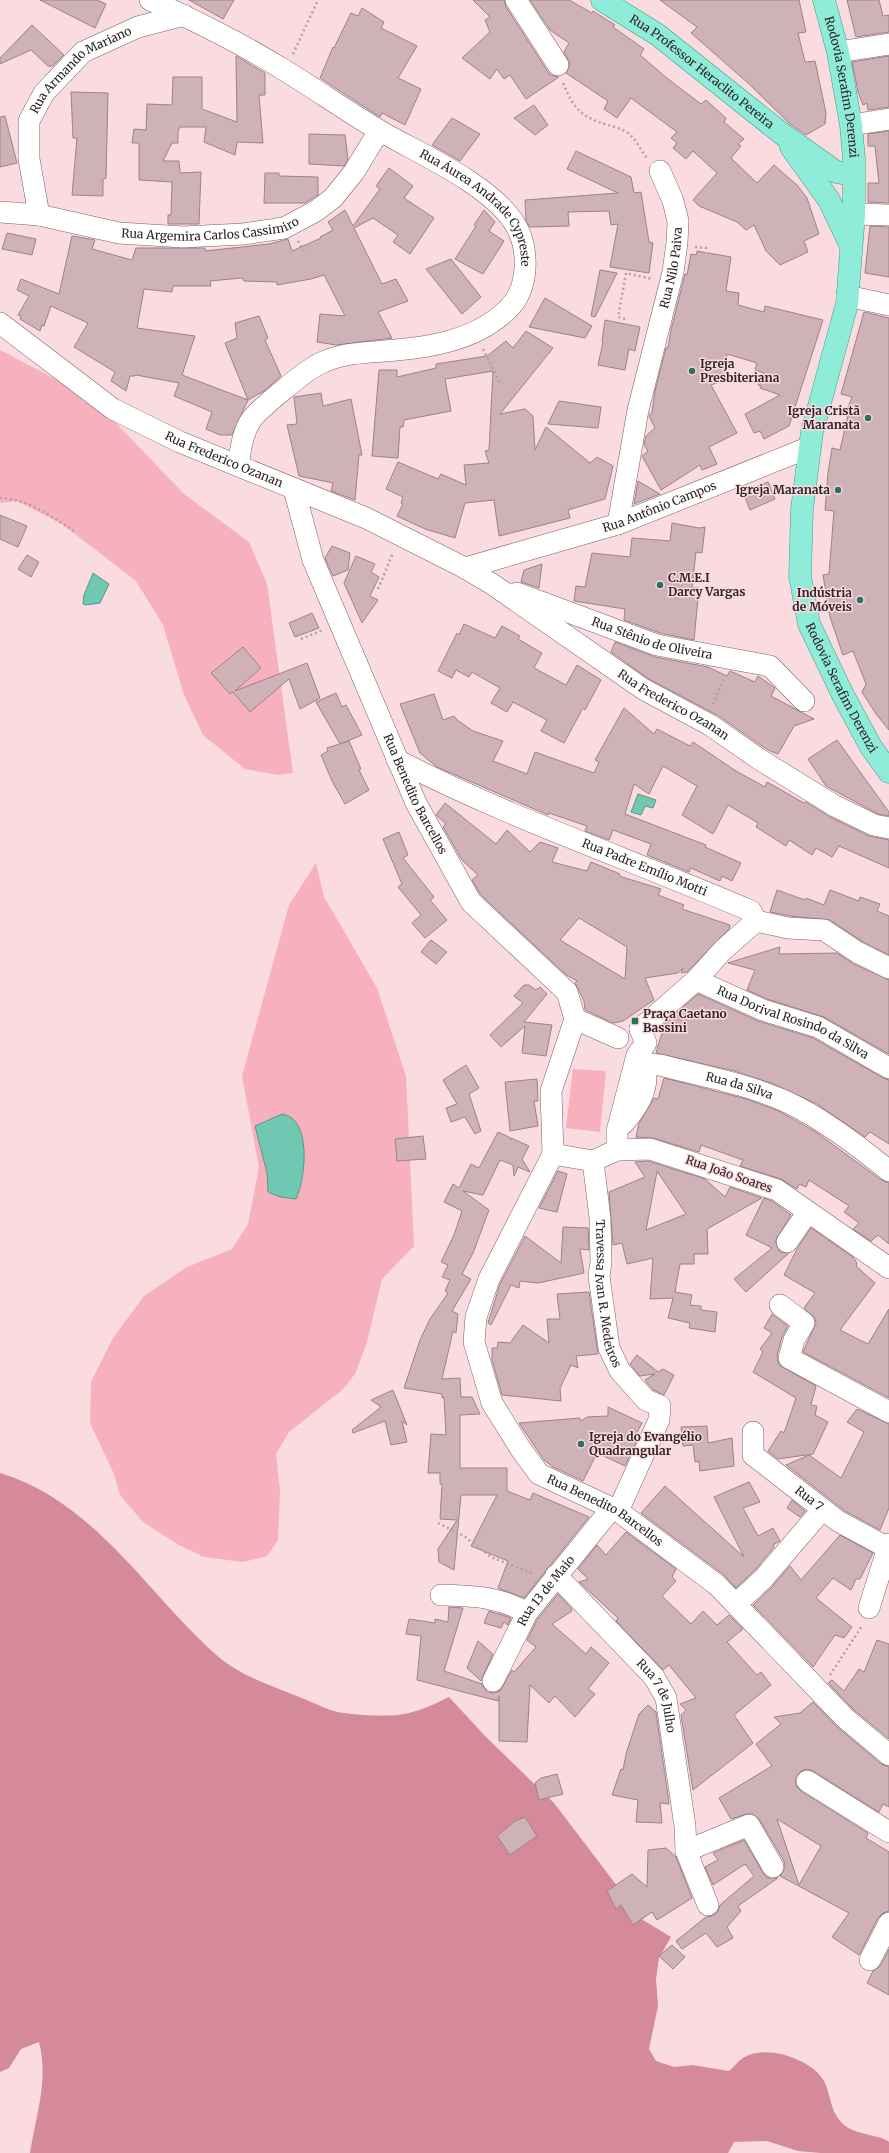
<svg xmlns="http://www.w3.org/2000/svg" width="889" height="2153" font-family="Merriweather,serif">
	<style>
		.green { fill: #f7b1bd }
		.forest { fill: #d48a99 }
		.water { fill: #70c8b2; stroke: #5c9788 }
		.building { fill: #ceb2b7; stroke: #9d8287; fill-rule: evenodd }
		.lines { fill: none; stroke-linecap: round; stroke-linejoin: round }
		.minor-casing { stroke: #7b6166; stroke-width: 22 }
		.major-casing { stroke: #3c9e8a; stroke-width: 23 }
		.path { stroke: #b69ea2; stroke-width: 2.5; stroke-dasharray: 2 3; stroke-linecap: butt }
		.minor { stroke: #fff; stroke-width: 21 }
		.major { stroke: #8eecd9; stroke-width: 22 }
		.poi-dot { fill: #2d6f60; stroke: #f9dbe0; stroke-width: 1.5 }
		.labels { text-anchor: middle; stroke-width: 3; stroke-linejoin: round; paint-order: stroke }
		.street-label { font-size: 12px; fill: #2f2426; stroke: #f9dbe0 }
		.poi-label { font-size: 12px; font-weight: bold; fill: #2f2426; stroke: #f9dbe0; text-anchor: start }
	</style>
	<rect width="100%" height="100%" fill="#f9dbe0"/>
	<g class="green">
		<path d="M0 350 92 398 184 494 249 542 267 584 293 773 278 775 245 769 203 735 184 695 163 625 136 581 62 524 17 501 0 503Z"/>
		<path d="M316 863 324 897 377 988 406 1076 414 1246 382 1279 367 1342 355 1374 342 1390 289 1432 276 1454 280 1491 278 1540 267 1556 243 1562 204 1557 179 1545 143 1522 120 1495 114 1474 90 1423 91 1382 113 1338 144 1296 187 1267 232 1249 248 1224 259 1167 242 1076 289 905Z"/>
		<path d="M573 1069 606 1071 600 1132 566 1128Z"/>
	</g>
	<path class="forest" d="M0 1473C93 1501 145 1590 213 1652 238 1676 273 1686 304 1699 315 1703 327 1710 338 1712 352 1715 390 1717 404 1714 420 1711 435 1704 449 1697L486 1737 554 1803 643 1920 671 1937 659 1958 656 1979 658 2006 649 2049 656 2061 674 2067 692 2065 729 2071C734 2067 738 2061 743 2058 765 2043 812 2059 824 2081 831 2095 830 2111 842 2123 855 2136 880 2134 889 2142V2153H821L798 2151 767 2141 734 2142 728 2153H30C36 2114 49 2081 39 2042L21 2049 9 2068 0 2072Z"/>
	<g class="water">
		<path d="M93 573 109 584 100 603 86 605 83 604 84 595Z"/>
		<path d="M638 794 656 800 653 808 645 806 641 815 631 812Z"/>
		<path d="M282 1114C312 1118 306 1178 296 1199L280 1197 268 1192 267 1173 255 1126Z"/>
	</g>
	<g class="building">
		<path d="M40 0H97L106 4 95 28Z"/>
		<path d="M189 0H234L223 19Z"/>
		<path d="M473 0H504L506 7 550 75 559 77 526 99 510 75 504 79 497 69 490 79 462 58 490 32 485 20 490 17Z"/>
		<path d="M530 0H569L592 13 593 11 615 25 613 27 644 49 640 55 668 79 701 104 706 100 726 118 724 122 744 139 738 144 741 146 731 158 757 183 774 165 797 185 807 198 819 234 804 241 808 252 780 265 766 251 754 225 746 230 737 222 699 206 693 200 717 173 693 151 686 159 673 148 677 143 671 138 677 132 631 98 617 118 604 109 608 101 566 73 570 64 564 52 569 43 550 30Z"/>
		<path d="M660 0H799L806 32 798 33 805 62 815 61 826 113 825 124 806 135 789 123 748 83 691 33 697 27Z"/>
		<path d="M847 0H879L883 16 889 15V32L856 37Z"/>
		<path d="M362 8 384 22 381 28 417 46 398 78 421 89 405 125 382 113 380 117 320 78 333 47 334 48 351 13 358 16Z"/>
		<path d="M32 25 64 55 53 66H48L31 50 0 64V58Z"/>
		<path d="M236 56 265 73V95H259L263 143 237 142 235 155 204 142 206 127H180L178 131V143H172L163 161H179L180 173 201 172 199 224H168V215H171L172 182 139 180V143H132L134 129 146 130 147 104 172 105 173 77H202V109L237 122Z"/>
		<path d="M889 56V107L868 110 867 103 863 105 858 92 852 62Z"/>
		<path d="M71 92 108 93 106 178 103 179V196L72 195 77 138H73Z"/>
		<path d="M534 105 548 125 535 135 514 118Z"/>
		<path d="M5 116 17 163 0 167V117Z"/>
		<path d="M452 118 480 134 460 161 432 145Z"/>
		<path d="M889 131V203L868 202V183H879L875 146H868V134Z"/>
		<path d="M309 134 345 135 348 159 344 166 309 164Z"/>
		<path d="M576 151 631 177 634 193 641 192 649 242 653 243 649 273 610 267 618 224 611 225 609 211 568 212 569 226 530 227 526 221 525 200 618 193 567 169Z"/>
		<path d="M389 168 413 186 404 198 434 218 410 254 393 242 398 235 373 218 354 228 382 284 396 279 408 301 378 312 392 338 336 345 317 342 320 314 345 316 324 275 311 279 277 285V282L244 281 242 278 210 281 211 286H173L172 292 144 289 137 328 195 336 182 375 248 400 232 435H220L206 429 212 412 174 396 179 383 136 375 135 376H130L126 391 111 381 115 372 74 347 88 323 51 306 44 326 42 325 40 331 20 319 21 316 18 315 29 296 17 290 21 279 59 294 72 236 95 240 92 249 132 260 136 248H205V251L269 244 288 239 292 251 321 238 320 237 333 230 328 222 345 210 353 226 380 189 376 186Z"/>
		<path d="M265 173H279V176L318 177V195L305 203H264Z"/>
		<path d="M484 210 495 222 489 231 504 241 483 274 455 259 476 226 474 225Z"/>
		<path d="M870 226 889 227V277L865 273Z"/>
		<path d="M7 233 36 239 32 255 2 249Z"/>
		<path d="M697 251 731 257 726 291 739 293 738 305 764 312 765 306 823 320 789 426 764 439 760 431 754 433 745 414 780 395 760 388 761 386 758 385 764 373 755 370 757 363 727 354 724 380 711 385 737 433 709 447 717 464 702 470 700 465 661 490 642 456 648 451 644 445 646 436 655 428 649 416 650 414 652 412 655 391 666 348H668L671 330 685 274 687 275 691 254 696 255Z"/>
		<path d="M451 259 481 297 462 314 426 269Z"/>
		<path d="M600 270 617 273 595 317 591 316Z"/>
		<path d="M545 298 592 326 585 338 529 327Z"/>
		<path d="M864 312 889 318V730L876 714 862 692 866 684 853 651 843 655 830 617 823 575 829 574 834 511 825 510 828 473 832 448 840 450 850 407H848L852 397 841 394Z"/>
		<path d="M259 316 268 338 265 340 281 376 264 391 248 400 225 343 237 338 235 323Z"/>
		<path d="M605 320 640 327 635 351 629 349 625 370 598 365 603 342 602 341Z"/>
		<path d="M526 331 553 348 500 414 525 409 533 416 535 450 546 427 590 463 597 457 613 466 605 499 568 510 570 518 499 536 494 500 465 503 455 538 425 529 397 516 403 504 401 503 403 497 386 489 398 462 438 479 441 474 466 485 464 465 489 463 485 451 489 450 493 371 445 379 451 411 404 420 403 427H400L398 458 372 456 379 370H397V377L436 368V364L487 356 506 341 513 348Z"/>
		<path d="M321 393 323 406 351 399 362 455H359L355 500 331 491 333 483 299 476 287 425 297 424 294 397Z"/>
		<path d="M559 401 601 407 598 428 548 424Z"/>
		<path d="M638 481 660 494 634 504Z"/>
		<path d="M768 482 775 499 750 510 743 492Z"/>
		<path d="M0 515 27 526 18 547 0 539Z"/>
		<path d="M672 523 699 528 705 527 702 553 696 552 692 587 699 588 694 640 660 633 624 620 625 609 574 601 576 586 585 587 592 553 630 557 632 538 670 541Z"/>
		<path d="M332 546 350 553 348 570 333 576 325 558Z"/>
		<path d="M27 555 39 562 31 577 18 569Z"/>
		<path d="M356 556 375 564 371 572 379 577 370 596 378 600 362 623 344 583Z"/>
		<path d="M542 564 539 588 521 582 524 570Z"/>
		<path d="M312 613 319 628 295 637 289 623Z"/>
		<path d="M464 624 495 638 502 626 520 636 518 639 542 653 534 668 566 685 577 665 601 680 585 710 583 708 564 743 541 731 547 720 513 702 507 712 491 703 500 688 472 672 469 677 456 670 452 678 438 671 457 633 459 635Z"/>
		<path d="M615 642 655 657 708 667 727 676 730 671 755 682 758 676 775 688 771 696 814 719 794 726 778 754 768 750 717 715 649 679 611 652Z"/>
		<path d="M243 647 261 668 235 691 307 663 320 698 300 709 289 679 250 712 233 692 230 694 211 673Z"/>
		<path d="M336 693 342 707 346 705 362 735 340 744 316 702Z"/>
		<path d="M434 694 443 720 454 716 457 720 473 731 503 741 493 761 527 774 535 752 594 773 599 762 595 760 624 708 654 734 657 729 690 746 693 742 736 771 765 787 767 782 804 803 806 802 830 817 869 836 889 840V868L839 846 832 857 816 848 812 855 789 840 786 846 756 827 758 823 728 805 713 834 682 815 697 786 663 766 649 794 634 784 625 814 706 845 705 847 741 863 732 881 722 876 720 881 691 868 689 872 647 855 651 844 613 830 609 840 585 831 587 826 549 813 548 815 437 767 420 753 400 704Z"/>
		<path d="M837 740 889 812V816L878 814 826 786 808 759Z"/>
		<path d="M349 741 361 769 359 770 369 790 345 804 332 781 321 755 328 751 327 748Z"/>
		<path d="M445 803 496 844 507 830 530 852 540 842 558 848 552 862 587 871 591 862 620 874 619 876 661 889 658 895 684 905 682 909 730 925 729 929 687 972 681 973 683 968 678 973 645 978 654 1000 623 1021 613 1023 585 1010 584 1001 575 983 577 981 565 974 481 895 472 880 478 875 462 860 443 827 446 824 436 815ZM579 918 627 947 625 979 560 940Z"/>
		<path d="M399 832 408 855 403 858 434 897 430 900 447 920 425 938 412 923 421 915 398 887 402 884 383 839Z"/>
		<path d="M777 890 805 900 806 898 824 905 830 890 859 901 860 897 880 904 877 911 889 916V955L863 942 830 920 790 916 770 912Z"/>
		<path d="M431 940 447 952 436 964 421 952Z"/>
		<path d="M780 947 779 954 837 953 852 963 889 980V1054L824 1017 767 999 747 990 755 970 728 963Z"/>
		<path d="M524 985H529L536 990 540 987 547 994 524 1022 552 1025 546 1056 522 1053 525 1026 501 1047 490 1035 523 1003 514 996Z"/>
		<path d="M698 994 758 1021 813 1038 883 1078 889 1080V1144L870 1132 865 1137 817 1104 771 1083 734 1071 656 1053 665 1023Z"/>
		<path d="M466 1065 479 1088 469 1094 481 1131 475 1134 465 1117 451 1122 446 1108 457 1104 443 1080Z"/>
		<path d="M664 1078 746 1099 779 1111 816 1132 881 1180 889 1183V1244L878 1235 871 1241 853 1229 859 1223 844 1212 849 1206 809 1180 806 1187 799 1184 797 1189 781 1179 740 1166 743 1160 701 1145 699 1152 653 1138 636 1137 639 1123 654 1098 658 1099Z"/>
		<path d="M537 1079 538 1101H534L538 1126 510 1131 505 1082Z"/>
		<path d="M498 1132 509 1137 511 1140V1138L529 1146 522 1159 530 1172 518 1167 514 1176 513 1165 500 1160 483 1195 463 1191 489 1210 473 1253 462 1274 471 1279 452 1311 458 1314 456 1333 453 1331 442 1379 460 1378 461 1397H472L480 1414 460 1415V1468H507V1491L530 1500 533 1493 589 1517 524 1598 498 1588 508 1561 471 1546 497 1495H461L454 1570 439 1562 438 1549 457 1520 440 1519 442 1484H440V1473H428L431 1434 446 1435 444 1397 442 1398V1394L404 1388 420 1340 430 1319 448 1293 445 1291 450 1280 442 1277 448 1265 441 1262 454 1235 462 1211 444 1202 453 1184 459 1188 471 1164 479 1168Z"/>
		<path d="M423 1136 426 1159 397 1161 395 1139Z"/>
		<path d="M648 1161 705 1179 725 1197 730 1187 762 1198 707 1229 708 1254H694V1264H680L675 1292 692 1295 690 1305 701 1306V1310L717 1312 715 1332 689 1328 690 1323 668 1318 673 1298 650 1299 653 1258 627 1264 622 1243 613 1245 609 1192 645 1177 635 1162ZM657 1171 686 1214 646 1230 657 1172Z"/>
		<path d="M558 1171 567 1174 557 1212 539 1208Z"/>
		<path d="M764 1198 772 1201 791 1215 775 1241 780 1252 789 1253 746 1292 734 1279 772 1248 746 1235Z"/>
		<path d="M563 1227 588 1228 589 1250 580 1249 584 1273 538 1283 520 1281 519 1288 511 1285 491 1325 488 1323 500 1284 525 1236 561 1263Z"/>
		<path d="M811 1228 853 1257 857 1263 856 1266 875 1283 840 1330 868 1344 889 1309V1398L803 1352 816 1323 815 1318 804 1308 815 1293 784 1275 798 1247Z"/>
		<path d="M589 1292 598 1354 576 1356 578 1368 571 1365 560 1388 561 1401 502 1395 492 1360V1348H497L498 1342 510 1343 523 1325 549 1343 547 1319H560L557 1294Z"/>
		<path d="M772 1314 788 1326 782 1337 777 1355 779 1365 816 1386 811 1405 817 1406 815 1415 828 1422 813 1454 778 1459 768 1451 781 1431 784 1433 796 1398 753 1372 763 1352 760 1349 772 1333 764 1328Z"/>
		<path d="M637 1355 658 1372 663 1369 674 1375 664 1395 653 1390 645 1380 655 1374 640 1376 630 1364Z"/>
		<path d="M393 1390 407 1425 402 1421 407 1442 391 1445 385 1421 353 1433 352 1430 381 1407 371 1400Z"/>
		<path d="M608 1407 642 1423 634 1438 637 1440 625 1466 597 1453 583 1481 553 1467 544 1460 519 1423 580 1418 581 1421 587 1417 608 1416Z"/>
		<path d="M857 1409 889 1424V1508L880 1530 845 1511 786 1465 809 1455 841 1478 864 1432 847 1422Z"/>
		<path d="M707 1426 708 1443 732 1438 734 1466 700 1471 699 1461 695 1462 693 1445 683 1446 681 1427Z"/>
		<path d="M749 1482 760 1502 743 1508 758 1536 773 1528 780 1541 773 1545 774 1547 754 1571 736 1588 724 1575 641 1513 665 1486 744 1557 714 1497Z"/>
		<path d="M792 1500 805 1511 800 1517 787 1508Z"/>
		<path d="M626 1532 676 1569 672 1577 676 1581 662 1596 691 1624 703 1611 717 1625 729 1615 743 1629 727 1642 757 1675 761 1672 771 1685 734 1715 753 1743 693 1790 681 1715 686 1710 680 1704 696 1698 669 1665 663 1670 616 1621 618 1618 579 1582 588 1579 578 1569 597 1545 606 1555Z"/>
		<path d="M840 1535 873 1553 860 1579H856L851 1590 833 1578 816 1598 852 1627 844 1638 835 1635 813 1667 753 1605 772 1587 790 1566 801 1580Z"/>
		<path d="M558 1594 571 1608 572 1611 552 1624 586 1654 591 1647 609 1663 588 1689 595 1694 575 1717 555 1696 549 1703 530 1685 527 1742 499 1741V1696L498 1701 417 1680 421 1636 406 1634 409 1619 435 1623V1619L448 1622 449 1607 463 1608 444 1671 482 1684 487 1692 494 1693 500 1691 512 1670 514 1672 536 1647 527 1640 537 1620Z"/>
		<path d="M489 1611 511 1618 508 1625 504 1622 501 1628 484 1623Z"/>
		<path d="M877 1640 889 1644V1739L853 1709 828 1683 832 1680 844 1691 859 1669 864 1672Z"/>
		<path d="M478 1641 493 1654 481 1681 467 1668Z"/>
		<path d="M813 1702 837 1727 881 1764 889 1767V1807L883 1804 879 1812 813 1771 807 1769 801 1771 795 1780 796 1786 801 1791 868 1833 866 1838 889 1852V1911L883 1913 878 1918 859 1955 832 1937 849 1913 780 1876 785 1867 784 1861 759 1819 750 1813 731 1819 719 1798 772 1766 756 1744 781 1724 774 1717 800 1713ZM777 1819 821 1846 799 1885Z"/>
		<path d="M648 1705 656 1712 668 1796 669 1804 660 1803 662 1823 636 1822 638 1800 612 1795 621 1769 623 1770 626 1754 639 1714Z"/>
		<path d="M557 1774 563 1794 539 1800 535 1783 541 1778Z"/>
		<path d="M525 1817 537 1836 510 1855 497 1836 515 1821Z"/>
		<path d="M744 1840 763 1873 767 1878H778L738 1906 741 1911 727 1927 733 1938 717 1947 706 1933 682 1949 676 1941 706 1917 712 1916 717 1913 720 1905 754 1876 745 1864 713 1885 705 1867 718 1860 713 1853Z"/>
		<path d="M666 1848 676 1857 692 1898 657 1920 652 1912 633 1925 621 1905 616 1909 607 1891 632 1874 647 1887 648 1850Z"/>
		<path d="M672 1945 685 1957 673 1969 659 1956Z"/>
		<path d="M889 1949V1995L867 1983 873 1971 881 1965Z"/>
	</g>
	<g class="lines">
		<defs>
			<g id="minor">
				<path id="s1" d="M150 0C196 21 241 43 284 70 317 90 349 113 382 132 422 155 487 183 513 221 530 246 530 288 508 309 476 341 427 348 384 351 362 353 341 353 321 363 307 369 260 408 251 420 242 434 241 449 238 465"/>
				<path d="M516 0 558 65"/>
				<path d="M838 52 889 44"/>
				<path d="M851 125 889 119"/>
				<path id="s2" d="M0 212 39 215 119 233 183 237 243 234 284 228 316 211 333 198 354 172 379 131"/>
				<path d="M854 214 889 215"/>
				<path id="s3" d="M39 215 29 159V121L44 93 83 52 138 27 184 15"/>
				<path d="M847 296 889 305"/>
				<path id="s4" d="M0 323 113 409 180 442 366 518 465 568 492 584 643 689 710 725 759 759 835 806 874 825 889 828"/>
				<path id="s5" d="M294 489 313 560 416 803 471 902 567 992 575 1019 618 1038"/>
				<path id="s6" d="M618 524 638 410 673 272 677 243 678 221 673 201 660 171"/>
				<path id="s7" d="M465 568 618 524 810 447"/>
				<path id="s8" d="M517 593 657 645 770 666 804 701"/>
				<path id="s9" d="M397 760C511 819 633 860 751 911L756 921 788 928 824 930 857 952 889 968"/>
				<path id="s10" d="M696 980 763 1010 818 1027 889 1068"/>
				<path d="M640 1029 696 980 723 950 756 921"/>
				<path id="s11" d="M645 1064 660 1065C705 1077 759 1086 799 1108 831 1125 861 1148 889 1171"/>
				<path d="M623 1124C642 1102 653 1083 641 1053"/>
				<path d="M617 1150V1131L637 1055 646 1043 640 1029"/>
				<path d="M553 1154 551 1091 575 1019"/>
				<path id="s12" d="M593 1161 600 1218 601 1262 599 1276 609 1348 620 1371 646 1400 660 1406 659 1420 618 1511"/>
				<path d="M787 1242 808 1212"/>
				<path id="s13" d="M889 1268 777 1190 650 1149 617 1150 593 1161 553 1154 489 1279 476 1317 474 1342 492 1403 520 1448 539 1474 618 1511 717 1585 845 1718 889 1755"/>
				<path d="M780 1305 804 1323 794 1340 789 1358 889 1412"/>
				<path id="s14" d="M753 1432V1455L838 1521 888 1548"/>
				<path id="s15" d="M556 1575 654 1677 666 1698 685 1826 686 1851 708 1905"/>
				<path d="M441 1595C474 1596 498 1596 527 1613"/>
				<path d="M736 1604 763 1579 822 1510"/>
				<path d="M869 1608 889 1544"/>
				<path id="s16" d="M493 1681 527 1613 612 1508"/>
				<path d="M807 1781 889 1832"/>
				<path d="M686 1851 749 1825 773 1867"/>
				<path d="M870 1960 889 1923"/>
			</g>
			<g id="major">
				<path id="s17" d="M602 0 658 35 781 133 836 172 853 175"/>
				<path id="s18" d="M824 0 838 52 851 125 854 159V214L847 304 812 432 802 509 800 576 809 624 843 695 871 747 889 772"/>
				<path d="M791 147 829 200 850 244"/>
			</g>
		</defs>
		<use href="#minor" class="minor-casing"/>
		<use href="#major" class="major-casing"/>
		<g class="path">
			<path d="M293 54 318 0"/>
			<path d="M563 83C574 109 581 117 608 125 615 127 622 129 628 133 637 140 640 150 647 158"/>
			<path d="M298 241 304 251"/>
			<path d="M695 247 706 248V253"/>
			<path d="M625 319 618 317 626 273 652 279"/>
			<path d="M483 349 501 385"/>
			<path d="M0 498C28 499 51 516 74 531"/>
			<path d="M378 589 393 553"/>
			<path d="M301 639 323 630"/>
			<path d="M713 704 724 678"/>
			<path d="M438 1523 464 1536 491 1557 534 1574"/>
			<path d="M830 1675 862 1626"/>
		</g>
		<use href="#minor" class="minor"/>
		<use href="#major" class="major"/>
	</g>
	<g class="poi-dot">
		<circle cx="692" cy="371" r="4"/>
		<circle cx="868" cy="418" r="4"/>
		<circle cx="838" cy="490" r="4"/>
		<circle cx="660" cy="585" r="4"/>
		<circle cx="860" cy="600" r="4"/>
		<rect x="631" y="1017" width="8" height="8" rx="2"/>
		<circle cx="581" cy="1444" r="4"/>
	</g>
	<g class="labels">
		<g class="street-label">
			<text dy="4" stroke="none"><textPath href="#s3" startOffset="170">Rua Armando Mariano</textPath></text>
			<text dy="4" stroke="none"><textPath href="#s17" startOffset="123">Rua Professor Heraclito Pereira</textPath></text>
			<text dy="4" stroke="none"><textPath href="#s18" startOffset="89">Rodovia Serafim Derenzi</textPath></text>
			<text dy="4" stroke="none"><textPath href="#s1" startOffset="393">Rua Áurea Andrade Cypreste</textPath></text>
			<text dy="4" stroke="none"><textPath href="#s2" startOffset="213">Rua Argemira Carlos Cassimiro</textPath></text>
			<text dy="4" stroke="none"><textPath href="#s6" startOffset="262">Rua Nilo Paiva</textPath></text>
			<text dy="4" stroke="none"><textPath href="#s4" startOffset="264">Rua Frederico Ozanan</textPath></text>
			<text dy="4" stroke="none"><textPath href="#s7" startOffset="204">Rua Antônio Campos</textPath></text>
			<text dy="4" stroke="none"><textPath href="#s8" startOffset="143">Rua Stênio de Oliveira</textPath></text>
			<text dy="4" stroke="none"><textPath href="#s18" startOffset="705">Rodovia Serafim Derenzi</textPath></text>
			<text dy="4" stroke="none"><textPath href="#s4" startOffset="778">Rua Frederico Ozanan</textPath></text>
			<text dy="4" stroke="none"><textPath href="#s5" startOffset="329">Rua Benedito Barcellos</textPath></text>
			<text dy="4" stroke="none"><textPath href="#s9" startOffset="270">Rua Padre Emílio Motti</textPath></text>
			<text dy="4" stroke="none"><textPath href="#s10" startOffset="106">Rua Dorival Rosindo da Silva</textPath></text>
			<text dy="4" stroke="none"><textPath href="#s11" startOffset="97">Rua da Silva</textPath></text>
			<text transform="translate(729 1174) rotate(19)" y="4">Rua João Soares</text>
			<text dy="4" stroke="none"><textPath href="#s12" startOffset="134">Travessa Ivan R. Medeiros</textPath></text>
			<text dy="4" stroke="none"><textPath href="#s14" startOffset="94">Rua 7</textPath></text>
			<text dy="4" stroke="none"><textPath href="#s13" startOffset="800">Rua Benedito Barcellos</textPath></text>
			<text dy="4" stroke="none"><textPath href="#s16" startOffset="105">Rua 13 de Maio</textPath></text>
			<text dy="4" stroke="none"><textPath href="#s15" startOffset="160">Rua 7 de Julho</textPath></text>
		</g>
		<g class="poi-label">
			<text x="700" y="368">Igreja<tspan x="700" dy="14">Presbiteriana</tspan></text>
			<text x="860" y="415" text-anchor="end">Igreja Cristã<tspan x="860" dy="14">Maranata</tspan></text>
			<text x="830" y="494" text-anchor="end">Igreja Maranata</text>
			<text x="668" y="582">C.M.E.I<tspan x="668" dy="14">Darcy Vargas</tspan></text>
			<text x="852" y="597" text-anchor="end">Indústria<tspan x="852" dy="14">de Móveis</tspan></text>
			<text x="643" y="1018">Praça Caetano<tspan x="643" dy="14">Bassini</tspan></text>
			<text x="589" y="1441">Igreja do Evangélio<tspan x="589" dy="14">Quadrangular</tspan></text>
		</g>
	</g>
</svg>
